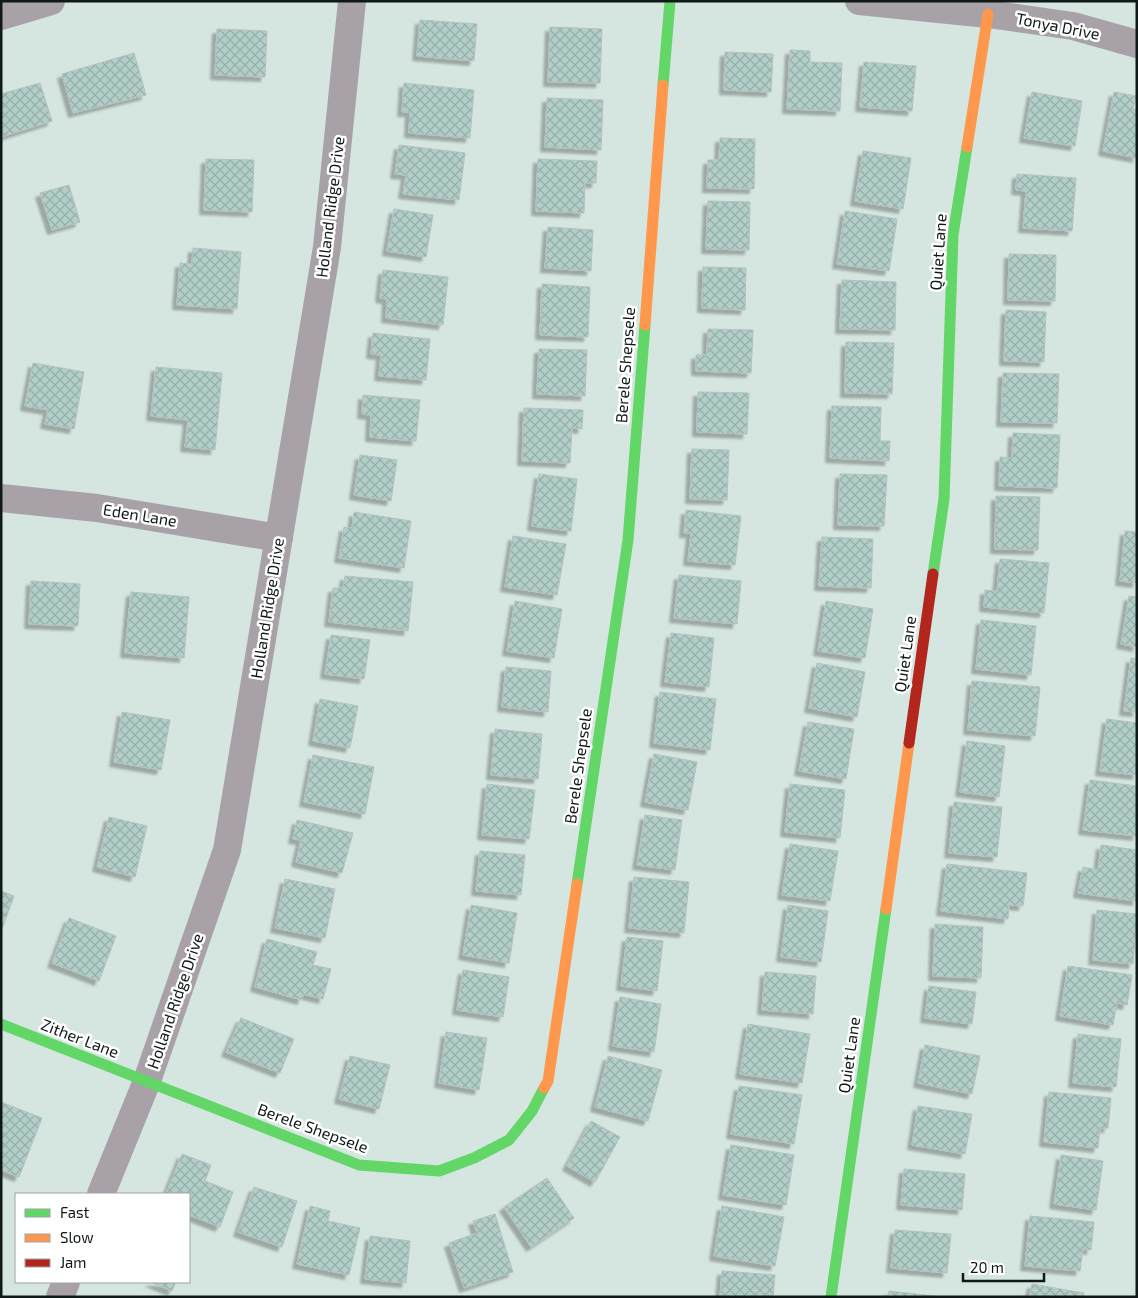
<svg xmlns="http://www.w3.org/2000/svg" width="1138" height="1298" font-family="'Exo 2',sans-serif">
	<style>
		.building { fill: url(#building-cross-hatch); stroke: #b5c1bd; filter: url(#shadow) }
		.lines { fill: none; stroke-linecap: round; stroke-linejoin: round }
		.street { stroke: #a9a1a8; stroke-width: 28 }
		.fast { stroke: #63d668; stroke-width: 11 }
		.slow { stroke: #ff974d; stroke-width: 11 }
		.jam { stroke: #b3261e; stroke-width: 11 }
		.labels { text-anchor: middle; stroke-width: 5; stroke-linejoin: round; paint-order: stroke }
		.street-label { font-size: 16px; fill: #0f1917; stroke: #fff }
	</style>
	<defs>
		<pattern id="building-cross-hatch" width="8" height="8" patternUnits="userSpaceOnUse" patternTransform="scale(1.25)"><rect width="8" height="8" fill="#b1cec8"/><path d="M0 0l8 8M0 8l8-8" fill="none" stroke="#97b0ab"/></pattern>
		<filter id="shadow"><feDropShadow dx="-4.5" dy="4.5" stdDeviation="1" flood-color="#0004"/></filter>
	</defs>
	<rect width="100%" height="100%" fill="#d5e5e0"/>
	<g class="building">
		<path d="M420 20 477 24 474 61 417 56Z"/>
		<path d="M550 27 602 29 600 83 548 82Z"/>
		<path d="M217 29 267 31 265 77 215 75Z"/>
		<path d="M790 50 810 51V62L842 63 840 111 787 109Z"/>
		<path d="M725 52 773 54 771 92 724 90Z"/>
		<path d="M134 53 146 95 73 113 62 74Z"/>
		<path d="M864 62 916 66 912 111 860 107Z"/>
		<path d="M40 83 52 121 1 137V94Z"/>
		<path d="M404 83 474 90 470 138 409 133 410 112H402Z"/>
		<path d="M1032 92 1082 101 1075 146 1024 138Z"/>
		<path d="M1114 92 1136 96 1133 109 1137 110V158L1103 151Z"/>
		<path d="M547 98 603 100 601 150 545 147Z"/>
		<path d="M720 138 755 139 754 189 707 188 708 160H719Z"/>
		<path d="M399 145 465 153 459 200 403 194 406 175 395 174Z"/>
		<path d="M863 151 911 158 903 209 855 201Z"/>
		<path d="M206 159 254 160 252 212 204 210Z"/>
		<path d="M538 159 597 161 596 183H585L584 213 536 211Z"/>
		<path d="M1017 174 1076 178 1072 231 1023 228 1026 191 1016 190Z"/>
		<path d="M69 185 80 222 52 230 40 193Z"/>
		<path d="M708 201 750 202 749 250 706 249Z"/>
		<path d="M394 209 433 215 426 257 387 251Z"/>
		<path d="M845 211 897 219 889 271 837 264Z"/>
		<path d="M548 227 593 230 591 271 545 268Z"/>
		<path d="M193 248 241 252 237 309 177 305 180 263 192 264Z"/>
		<path d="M1009 254 1056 255 1055 301 1008 300Z"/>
		<path d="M703 267 746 268 745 310 702 308Z"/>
		<path d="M383 270 448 277 443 325 386 318 387 299 380 298Z"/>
		<path d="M842 280 896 282 895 330 840 329Z"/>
		<path d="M542 284 590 287 588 337 540 335Z"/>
		<path d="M1006 310 1046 312 1044 362 1004 361Z"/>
		<path d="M708 329 753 330 751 373 696 371V355H707Z"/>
		<path d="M373 333 430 339 426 380 379 376 381 355 371 354Z"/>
		<path d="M846 342 894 343 892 394 845 393Z"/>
		<path d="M539 349 587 350 585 396 537 394Z"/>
		<path d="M33 363 84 372 74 429 45 424 48 410 25 406Z"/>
		<path d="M156 367 222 373 215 450 185 447 188 420 151 416Z"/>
		<path d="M1003 373 1059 374 1057 423 1001 422Z"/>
		<path d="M698 392 749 393 747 434 697 432Z"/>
		<path d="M363 395 420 400 416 441 370 437 371 415 362 414Z"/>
		<path d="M832 406 881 407 880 441H890L889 461 830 458Z"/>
		<path d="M524 408 583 410 582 429 572 428 570 463 522 461Z"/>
		<path d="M1013 433 1060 435 1057 488 999 486 1000 457 1012 458Z"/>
		<path d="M692 449 729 450 727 500 690 499Z"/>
		<path d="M360 455 397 460 391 501 354 495Z"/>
		<path d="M539 474 577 479 571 531 532 526Z"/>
		<path d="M840 474 887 475 884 526 838 525Z"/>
		<path d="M996 496 1040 497 1038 550 995 549Z"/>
		<path d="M686 510 741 516 735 565 688 561 691 533H684Z"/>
		<path d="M354 512 411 521 404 568 339 558 344 527 352 528Z"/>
		<path d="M1125 531 1137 532V583L1120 581Z"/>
		<path d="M513 536 566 544 557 595 505 587Z"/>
		<path d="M822 537 873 539 871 588 819 586Z"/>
		<path d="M1000 559 1049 563 1044 613 984 607 985 590 997 591Z"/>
		<path d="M679 575 741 581 737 624 674 618Z"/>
		<path d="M345 576 413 582 408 631 329 622 333 588H343Z"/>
		<path d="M31 581 80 584 78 626 29 624Z"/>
		<path d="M131 592 189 597 184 658 125 653Z"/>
		<path d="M1129 596 1137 597V647L1121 644Z"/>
		<path d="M515 601 562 609 554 658 507 651Z"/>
		<path d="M826 601 873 609 865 658 818 651Z"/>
		<path d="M981 620 1036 626 1031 675 976 669Z"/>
		<path d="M671 633 714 638 709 687 665 682Z"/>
		<path d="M331 635 370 640 364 679 325 674Z"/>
		<path d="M1131 658 1137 659V712L1124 711Z"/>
		<path d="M817 663 865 672 857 717 809 708Z"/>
		<path d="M506 667 551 671 548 712 502 707Z"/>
		<path d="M972 681 1040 687 1035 736 968 730Z"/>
		<path d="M660 692 716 699 710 750 654 743Z"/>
		<path d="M320 699 358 706 350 748 313 741Z"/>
		<path d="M122 712 170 720 161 770 114 762Z"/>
		<path d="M1107 719 1137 723V775L1100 771Z"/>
		<path d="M808 722 854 729 846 779 799 771Z"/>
		<path d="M495 729 542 734 538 779 491 775Z"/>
		<path d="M967 741 1005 746 999 797 960 792Z"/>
		<path d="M654 754 697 762 688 810 645 802Z"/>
		<path d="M313 755 374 767 365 814 304 802Z"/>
		<path d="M1090 780 1137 786V836L1083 830Z"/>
		<path d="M487 784 535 790 529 839 482 835Z"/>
		<path d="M790 784 845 790 840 838 785 832Z"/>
		<path d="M954 802 1002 807 997 857 949 853Z"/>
		<path d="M645 815 682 820 675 870 637 865Z"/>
		<path d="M109 817 147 826 135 877 97 867Z"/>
		<path d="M297 820 353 833 342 873 296 862 301 840 293 839Z"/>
		<path d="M790 844 838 851 830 901 782 895Z"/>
		<path d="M1101 845 1137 850V901L1078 893 1083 867 1098 870Z"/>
		<path d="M480 851 525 855 521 895 476 891Z"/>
		<path d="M947 864 1027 873 1023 906 1009 905 1008 919 941 911Z"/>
		<path d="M634 877 689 882 684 933 629 928Z"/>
		<path d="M285 879 335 889 325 938 275 928Z"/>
		<path d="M1 891 14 896 2 929H1Z"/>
		<path d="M471 905 517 913 509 963 463 955Z"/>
		<path d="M788 905 828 911 821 962 781 957Z"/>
		<path d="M1097 910 1137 914 1133 964 1093 960Z"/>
		<path d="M69 918 116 936 99 981 52 963Z"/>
		<path d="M935 924 983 927 981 978 933 976Z"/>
		<path d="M627 937 663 941 657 991 621 986Z"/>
		<path d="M267 939 317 952 313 965 331 969 323 999 303 994 302 1000 255 987Z"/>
		<path d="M1068 966 1132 975 1127 1005 1117 1003 1113 1025 1060 1016Z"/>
		<path d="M463 970 509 977 503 1017 457 1010Z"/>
		<path d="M765 972 816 976 813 1014 762 1010Z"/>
		<path d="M929 986 976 992 972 1024 925 1018Z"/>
		<path d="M620 997 661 1004 654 1052 613 1046Z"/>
		<path d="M241 1018 294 1039 280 1073 226 1052Z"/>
		<path d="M748 1024 810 1034 802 1083 740 1074Z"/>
		<path d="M446 1032 487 1038 479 1090 439 1083Z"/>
		<path d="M1078 1034 1121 1039 1116 1087 1073 1083Z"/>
		<path d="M925 1045 980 1056 972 1094 918 1083Z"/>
		<path d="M350 1056 390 1065 379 1109 339 1099Z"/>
		<path d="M608 1056 662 1070 648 1121 595 1107Z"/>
		<path d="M739 1086 802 1095 794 1144 731 1134Z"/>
		<path d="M1049 1092 1111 1098 1108 1128H1100L1098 1148 1044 1142Z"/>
		<path d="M1 1102 42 1118 19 1177 1 1170Z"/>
		<path d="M918 1106 972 1114 965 1154 912 1145Z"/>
		<path d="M591 1121 620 1137 595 1182 567 1166Z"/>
		<path d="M731 1145 794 1155 786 1205 723 1195Z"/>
		<path d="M182 1154 211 1165 205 1181 233 1192 220 1227 189 1215V1194H166Z"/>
		<path d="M1061 1155 1103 1161 1096 1210 1054 1204Z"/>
		<path d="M904 1169 965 1174 962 1210 901 1205Z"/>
		<path d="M547 1178 574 1218 531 1247 504 1207Z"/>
		<path d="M254 1187 297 1201 282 1247 238 1232Z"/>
		<path d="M310 1206 330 1211 328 1221 360 1228 349 1275 297 1264Z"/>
		<path d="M722 1206 784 1217 775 1266 714 1256Z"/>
		<path d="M495 1214 513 1272 464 1288 449 1243 477 1233 473 1221Z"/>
		<path d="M1030 1216 1094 1222 1091 1250 1083 1249 1080 1271 1025 1266Z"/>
		<path d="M895 1230 951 1234 947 1273 891 1268Z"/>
		<path d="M370 1236 410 1241 406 1283 365 1279Z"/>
		<path d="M722 1271 775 1275 773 1297H720Z"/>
		<path d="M150 1282H176L172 1291Z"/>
		<path d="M1032 1284 1084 1293 1083 1297H1029Z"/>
		<path d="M889 1291 935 1296V1297H888Z"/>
	</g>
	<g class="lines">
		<g class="street">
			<path d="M859 1 988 14 1073 26 1137 44"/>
			<path d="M1 16 51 1"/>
			<path d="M1 498 97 508 279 538"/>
			<path d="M101 1194 147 1081 227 850 327 247 352 1"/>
			<path d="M60 1297 66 1282"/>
		</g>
		<g class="fast">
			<path d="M663 85 670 1"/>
			<path d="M933 574 944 499 953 235 967 147"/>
			<path d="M577 884 628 540 645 325"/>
			<path d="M1 1024 359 1165 439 1171 474 1158 509 1140 532 1111 544 1088"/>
			<path d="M831 1297 886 909"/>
		</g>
		<g class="slow">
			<path d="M967 147 988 14"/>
			<path d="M645 325 663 85"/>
			<path d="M886 909 909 743"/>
			<path d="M544 1088 548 1081 577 884"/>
		</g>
		<path class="jam" d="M909 743 933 574"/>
	</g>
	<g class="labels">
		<g class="street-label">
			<text transform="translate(1058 26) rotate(11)" y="6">Tonya Drive</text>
			<text transform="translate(330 207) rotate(-83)" y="6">Holland Ridge Drive</text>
			<text transform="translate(938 252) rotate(-86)" y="6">Quiet Lane</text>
			<text transform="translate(625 365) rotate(-86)" y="6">Berele Shepsele</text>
			<text transform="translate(140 515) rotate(9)" y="6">Eden Lane</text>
			<text transform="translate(267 608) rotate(-81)" y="6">Holland Ridge Drive</text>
			<text transform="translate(905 654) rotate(-82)" y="6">Quiet Lane</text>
			<text transform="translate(578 766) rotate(-82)" y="6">Berele Shepsele</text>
			<text transform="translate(175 1001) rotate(-71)" y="6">Holland Ridge Drive</text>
			<text transform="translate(80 1038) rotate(21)" y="6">Zither Lane</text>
			<text transform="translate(849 1055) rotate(-82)" y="6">Quiet Lane</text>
			<text transform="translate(313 1128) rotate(20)" y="6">Berele Shepsele</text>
		</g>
	</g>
	<rect width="1138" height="1298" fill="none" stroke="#0f1917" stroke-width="5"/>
	<rect x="15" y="1193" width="175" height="90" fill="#ffffff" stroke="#9fa3a2"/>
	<rect x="25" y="1209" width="25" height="8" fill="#63d668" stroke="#9fa3a2"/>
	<text x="60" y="1218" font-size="15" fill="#0f1917">Fast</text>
	<rect x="25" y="1234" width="25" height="8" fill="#ff974d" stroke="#9fa3a2"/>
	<text x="60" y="1243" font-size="15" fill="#0f1917">Slow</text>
	<rect x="25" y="1259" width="25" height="8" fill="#b3261e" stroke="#9fa3a2"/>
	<text x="60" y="1268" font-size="15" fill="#0f1917">Jam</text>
	<path d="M963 1273v8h81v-8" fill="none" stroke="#0f1917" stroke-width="2.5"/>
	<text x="970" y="1273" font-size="15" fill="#0f1917" stroke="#ffffff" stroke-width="4" paint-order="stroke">20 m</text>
</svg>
